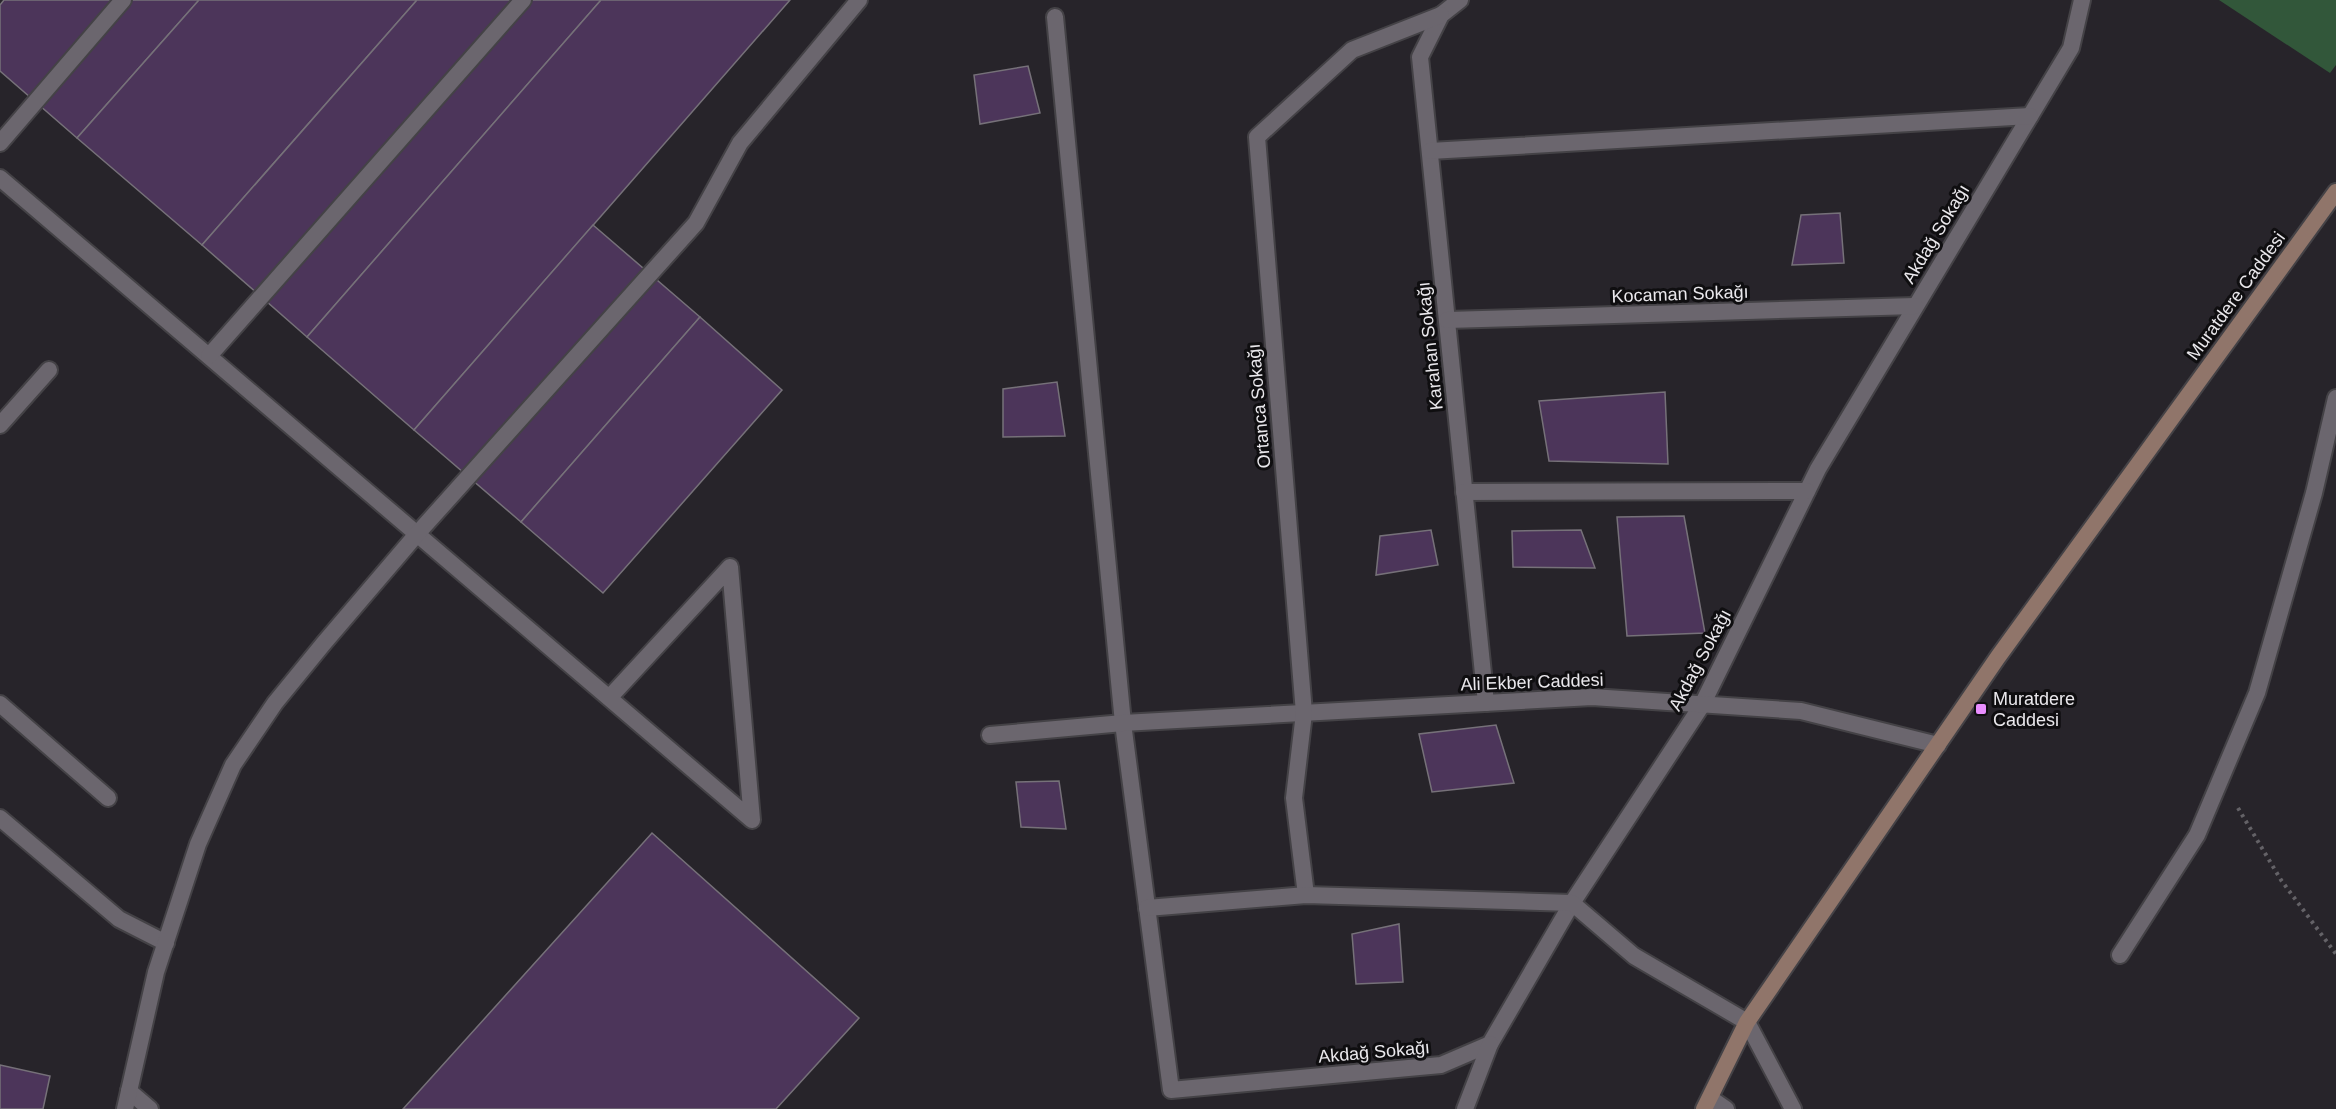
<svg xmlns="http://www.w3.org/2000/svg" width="2336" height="1109" font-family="Helvetica,sans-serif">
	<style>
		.green { fill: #32573a }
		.building { fill: #4c355a; stroke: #767179; stroke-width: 1.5 }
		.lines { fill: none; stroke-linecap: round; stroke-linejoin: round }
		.service-casing { stroke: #444246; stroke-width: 20 }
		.minor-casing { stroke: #444246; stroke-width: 20 }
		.secondary-casing { stroke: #444246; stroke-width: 20 }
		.path { stroke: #646267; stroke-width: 4; stroke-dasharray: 3 4.5; stroke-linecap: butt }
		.service { stroke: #6b666e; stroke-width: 16 }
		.minor { stroke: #6b666e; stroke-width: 16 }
		.secondary { stroke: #90756a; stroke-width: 16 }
		.poi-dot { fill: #e98efe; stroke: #0f0e10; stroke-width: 2 }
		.labels { text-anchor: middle; stroke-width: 6; stroke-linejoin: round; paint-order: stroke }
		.street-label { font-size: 18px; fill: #eae8ec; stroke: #0f0e10 }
		.poi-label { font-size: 18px; fill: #eae8ec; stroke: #0f0e10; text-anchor: start }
	</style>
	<rect width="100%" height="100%" fill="#27242a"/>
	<path class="green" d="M2219 0H2336V65L2330 73Z"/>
	<g class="building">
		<path d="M4 0H199L77 138 0 71V5Z"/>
		<path d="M199 0H417L202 245 77 138Z"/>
		<path d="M417 0H601L307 337 202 245Z"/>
		<path d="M601 0H790L414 430 307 337Z"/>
		<path d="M1028 66 1040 113 980 124 974 75Z"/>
		<path d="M1840 213 1844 263 1792 265 1801 215Z"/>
		<path d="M593 225 700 317 521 522 414 430Z"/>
		<path d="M700 317 782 390 603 593 521 522Z"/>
		<path d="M1057 382 1065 436 1003 437V389Z"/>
		<path d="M1665 392 1668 464 1549 461 1539 401Z"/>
		<path d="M1684 516 1705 633 1627 636 1617 517Z"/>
		<path d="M1431 530 1438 565 1376 575 1380 536Z"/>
		<path d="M1581 530 1595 568 1513 567 1512 531Z"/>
		<path d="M1496 725 1514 783 1432 792 1419 734Z"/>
		<path d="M1059 781 1066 829 1021 827 1016 782Z"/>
		<path d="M652 833 859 1018 776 1109H403Z"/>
		<path d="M1399 924 1403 982 1356 984 1352 934Z"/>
		<path d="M0 1065 50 1076 43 1109H0Z"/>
	</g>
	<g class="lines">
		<defs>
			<g id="service">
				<path d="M0 143 123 0"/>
				<path d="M0 178C251 392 501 606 752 820L730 567 609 698"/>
				<path d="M209 356 523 0"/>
				<path d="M0 425 49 370"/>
				<path d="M0 704 108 798"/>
				<path d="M0 818 119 919 166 943"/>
				<path d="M1747 1022 1793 1109"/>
				<path d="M129 1091 150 1109"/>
				<path d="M1710 1098 1726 1109"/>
				<path d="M125 1109 156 972 198 844 233 765 275 703 324 643 417 534 696 223 740 143 859 0"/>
			</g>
			<g id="minor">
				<path d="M1460 0 1441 15 1420 57 1486 703"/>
				<path d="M1055 17 1123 723 1171 1090 1441 1065 1490 1044 1572 903 1702 705 1818 469 2071 48 2082 0"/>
				<path d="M1430 151 2030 116"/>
				<path d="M1447 320 1915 306"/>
				<path d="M1464 492 1807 491"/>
				<path d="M990 735 1123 723 1592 697 1801 711 1938 745"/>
				<path d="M1306 895 1294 798 1304 713 1257 137 1352 50 1441 15"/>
				<path d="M1147 908 1306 895 1572 903 1634 956 1747 1022"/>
				<path d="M2120 955 2197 835 2257 693 2314 493 2336 398"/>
				<path d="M1465 1109 1490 1044"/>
			</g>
			<path id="secondary" d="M1704 1109 1747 1022 1998 657 2336 192"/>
		</defs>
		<use href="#service" class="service-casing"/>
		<use href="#minor" class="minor-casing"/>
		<use href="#secondary" class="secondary-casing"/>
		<path class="path" d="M2238 808 2281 880 2336 954"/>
		<use href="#service" class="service"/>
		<use href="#minor" class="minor"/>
		<use href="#secondary" class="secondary"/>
	</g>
	<rect class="poi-dot" x="1975" y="703" width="12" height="12" rx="3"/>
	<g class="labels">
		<g class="street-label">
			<text transform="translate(1936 234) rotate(-59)" y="6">Akdağ Sokağı</text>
			<text transform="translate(1680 294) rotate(-2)" y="6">Kocaman Sokağı</text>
			<text transform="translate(2236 296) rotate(-54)" y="6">Muratdere Caddesi</text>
			<text transform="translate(1430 346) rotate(-96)" y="6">Karahan Sokağı</text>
			<text transform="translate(1259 406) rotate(-95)" y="6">Ortanca Sokağı</text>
			<text transform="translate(1700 660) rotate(-62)" y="6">Akdağ Sokağı</text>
			<text transform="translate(1532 682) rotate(-2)" y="6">Ali Ekber Caddesi</text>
			<text transform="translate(1374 1052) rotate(-5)" y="6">Akdağ Sokağı</text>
		</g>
		<g class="poi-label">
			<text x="1993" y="705">Muratdere<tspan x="1993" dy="21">Caddesi</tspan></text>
		</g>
	</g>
</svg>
